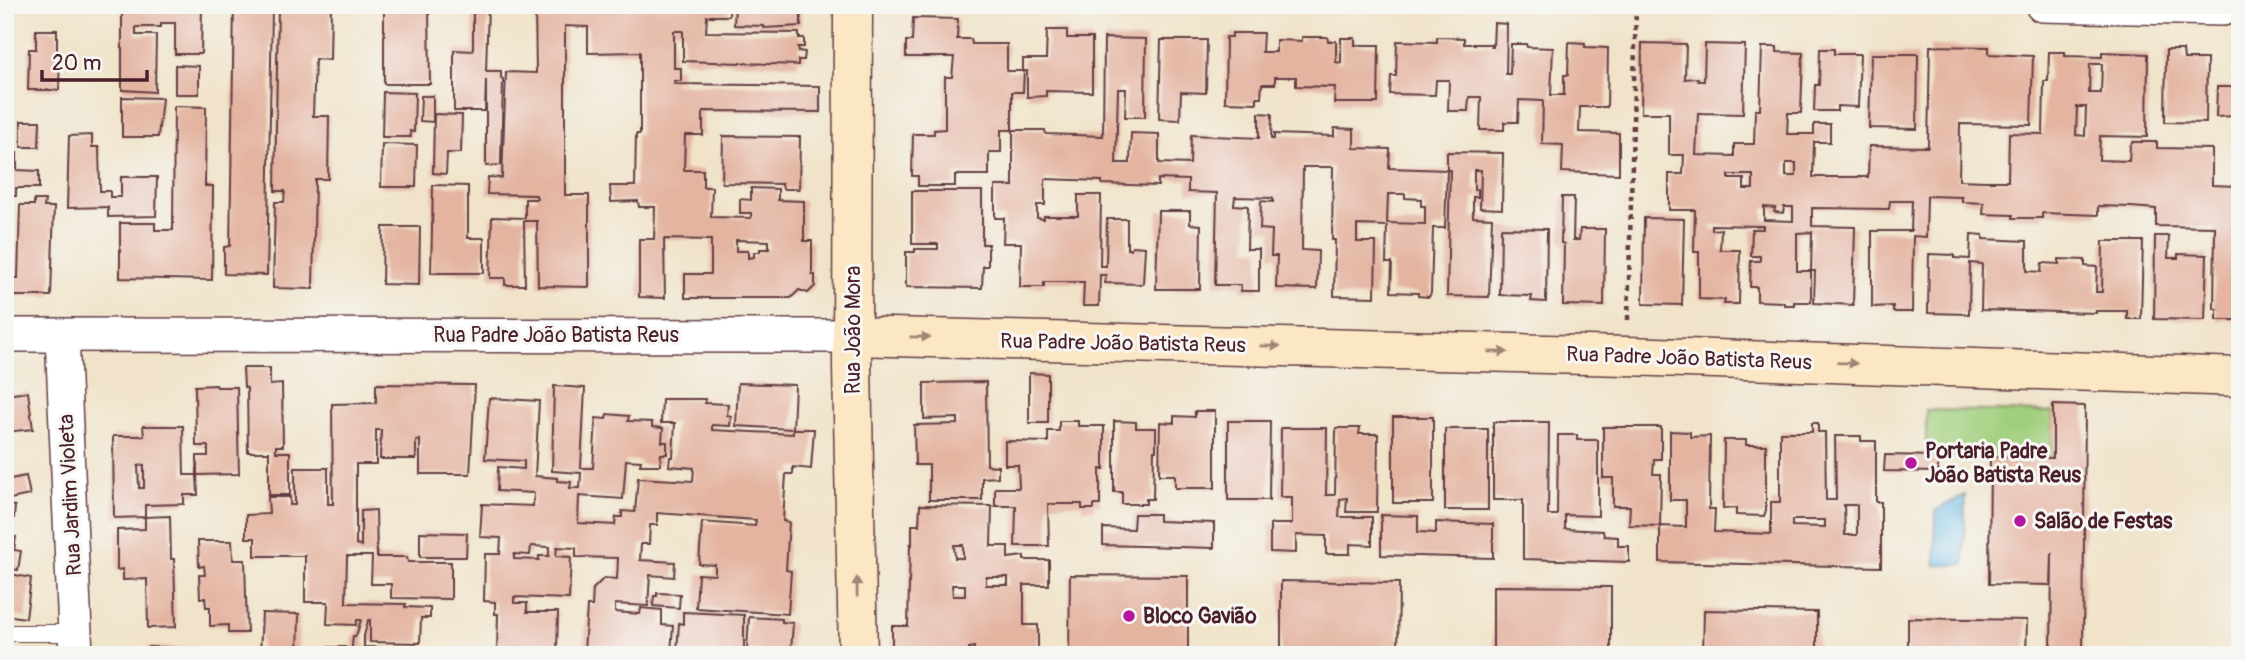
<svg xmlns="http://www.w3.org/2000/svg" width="2245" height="660" font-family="Pangolin,sans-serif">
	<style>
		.green { fill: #a1cf7d; stroke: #767754; stroke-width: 2 }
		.water { fill: #6bbbe6; stroke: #5a6d88; stroke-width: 2 }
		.building { fill: #e4b4a1; fill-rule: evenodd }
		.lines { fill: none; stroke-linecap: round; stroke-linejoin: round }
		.lane-casing { stroke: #633c43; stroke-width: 18 }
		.street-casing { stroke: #633c43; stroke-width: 36 }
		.secondary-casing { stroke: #633c43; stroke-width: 41 }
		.path { stroke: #633c43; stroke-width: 4.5; stroke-dasharray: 5 5; stroke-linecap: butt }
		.lane { stroke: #fff; stroke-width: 16 }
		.street { stroke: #fff; stroke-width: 33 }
		.secondary { stroke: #fbe7c3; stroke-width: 38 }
		.oneway { fill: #a28377 }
		.poi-dot { fill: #b5179e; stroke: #f6f6f2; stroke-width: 2.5 }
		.labels { text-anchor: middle; stroke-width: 6; stroke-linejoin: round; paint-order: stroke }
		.street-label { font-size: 21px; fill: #4a1f2b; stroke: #f6f6f2 }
		.poi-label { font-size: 21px; font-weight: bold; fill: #4a1f2b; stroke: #f6f6f2; text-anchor: start }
	</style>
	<rect width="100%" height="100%" fill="#f6f6f2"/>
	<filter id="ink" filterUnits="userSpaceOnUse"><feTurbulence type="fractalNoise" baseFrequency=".0143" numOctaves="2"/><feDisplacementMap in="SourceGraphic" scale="14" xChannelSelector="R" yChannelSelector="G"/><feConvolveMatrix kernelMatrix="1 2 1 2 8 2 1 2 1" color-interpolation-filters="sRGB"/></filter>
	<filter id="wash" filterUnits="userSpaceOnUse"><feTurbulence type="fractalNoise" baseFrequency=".00686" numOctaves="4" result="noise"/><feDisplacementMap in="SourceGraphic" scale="28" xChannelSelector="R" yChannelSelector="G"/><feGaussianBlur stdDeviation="1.57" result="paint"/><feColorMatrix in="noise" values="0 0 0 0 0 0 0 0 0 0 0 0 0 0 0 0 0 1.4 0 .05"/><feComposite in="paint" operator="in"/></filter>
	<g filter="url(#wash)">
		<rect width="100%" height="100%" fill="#f0e3c9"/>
		<path class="green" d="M1926 410 2053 412 2052 458 1926 456Z"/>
		<path class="water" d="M1965 495 1964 565H1935L1936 510Z"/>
		<g id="blocks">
			<g class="building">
				<path d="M122 5H160V11H176V5H202L201 54H175V23H161V27H136V35H156L155 92 122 90Z"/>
				<path d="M234 5H269V9H272L267 275 224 274V247L230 246Z"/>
				<path d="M278 5H331L330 60 315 59 313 116H329L328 179H315L313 289 273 288 275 202H284L285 191H275Z"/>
				<path d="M384 5H429L430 84H384Z"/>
				<path d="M471 5H488L486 71H501V78L503 79 501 165 486 166V80L485 111H454V50L473 51V9H471Z"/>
				<path d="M535 5H588V12H596V5H729V16H707L706 32 799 33V38H804V47H798L799 51 805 52 804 60H798V65L683 61V31H674V68H681V81H674V84L820 86V112L703 111V135H685L684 170H703V187H712L711 217 751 218V213H740V199L751 200V188L778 189V200L804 201V241H812V275H815V286L808 293 799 290 791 298H685V274H711V240L664 239 665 298 639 297V239H654L655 207H639L638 201 611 202 610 186H635L636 134H640V52L588 53V27L565 26V195H589V287L538 286 537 221H524L525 285H505V278H490L492 217 525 218V199H537L536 195 487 194 488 177 502 178 506 72 536 73ZM736 240 769 241V249H760V252H754V257L748 258V251H736Z"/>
				<path d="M735 5H801V26L764 28V26L734 25Z"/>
				<path d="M913 18 958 19 957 39H971L972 44H1007V71H1023V59H1046L1047 30H1067V38H1092V92L1046 91V96L1027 97V71H1024L1023 92H1012V130H1001V152H989V175H955V186H918V176H912L913 134H934V130L945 129V77H952L954 57H906V41H912Z"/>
				<path d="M1494 23 1507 24 1506 74H1510L1511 44H1526L1527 47 1553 48 1551 95H1564V75H1568L1569 42 1585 43V47L1608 48 1607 107H1580L1579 132 1619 133V174L1562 172 1563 145 1542 144 1543 101 1519 100 1518 122H1504V130H1480L1481 97H1469L1468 111H1448L1449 80H1436L1435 95 1390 94 1391 76H1396L1397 41 1437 42V37L1464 38V44H1491V47H1493Z"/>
				<path d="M36 30H57V51L60 52 59 90H28L29 49H36Z"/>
				<path d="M1232 33H1263L1262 52H1276V40L1302 41V37H1327L1328 41H1336V62L1341 63V38H1355V45H1379L1378 103H1334L1335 87 1296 86V77H1275V84H1262L1261 97H1257V103L1225 102 1226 37H1232Z"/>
				<path d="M1104 38 1146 39 1145 117H1125L1126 89H1118L1116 163H1130L1131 133 1159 134V163L1190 164 1191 135 1259 138V113L1272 114 1271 139H1274V134L1334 136V128L1354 129V148L1390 149 1389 168 1447 170V152L1503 153 1502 209 1480 208 1481 170H1474V190L1478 189V197H1473V217L1492 218 1489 297 1447 296 1450 170H1447L1445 228H1433L1431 293 1429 297 1418 296V293L1391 292 1392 263H1386L1387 226 1357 225V242H1376L1375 297 1334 296 1335 240H1332L1333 167H1303L1302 250 1318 251 1317 289 1276 288 1277 256H1271L1272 230 1260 229 1261 201 1273 202V198L1235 197 1234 205 1248 206 1247 249H1259V291H1241V285H1215L1217 193 1188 192V180L1158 179V186L1102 184V181L1045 179V205H1037V218L1044 219V216H1078V195H1101L1100 266H1106L1107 219H1127V249H1131L1132 246 1145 247 1143 284 1105 283 1106 275H1100L1099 306H1083L1084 282H1044V287H1020L1021 243H1003L1004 218H995V186H1013V130H1045L1046 134 1103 136ZM1388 194H1405V198L1421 199V206H1425V224L1387 223Z"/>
				<path d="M1161 40H1207L1206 93 1181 92 1180 120 1159 119Z"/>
				<path d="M1642 43 1686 44 1685 79 1698 78V81H1704L1705 44 1745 45 1743 114 1698 113 1696 155 1734 156V144H1754L1755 110H1760L1762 47H1777V52L1803 53 1801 113H1788L1787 134H1814V124H1830V142H1814L1813 177H1868L1869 146 1928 147 1930 46 1989 47V54L2033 56 2031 125 1960 124 1959 180 1985 181H2008L2009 133 2043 134 2044 81H2048L2049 52H2065V56L2102 57V52L2148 54 2147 137 2100 136 2099 160 2129 161 2130 146 2133 142H2157V148L2212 149V185L2235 186 2236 161H2240V320H2217V309H2214L2215 227 2156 226V209L2131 207 2098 206V215L2042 213V218H2013V215L1983 214 1984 203 1962 202V197L1927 196 1926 237 1913 236 1912 312H1893V306L1872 307V231H1911L1912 201H1890L1889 209 1812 208V226L1855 227 1853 305 1814 303 1815 271H1811V302H1794V305H1784V302L1757 301V287H1750L1751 261H1760V256H1751L1752 229H1763V226L1712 225V230L1721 229 1720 250H1740L1739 304H1724L1725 300 1699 299V252H1694L1695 210H1669V174H1683L1684 155H1669V113H1641ZM2090 64H2102L2101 93H2089ZM2077 107H2086L2085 136 2076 135ZM1786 163H1796V176H1786ZM1729 175H1753V189H1744V179H1729ZM1764 207 1775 208 1774 212 1783 213 1784 207H1793V221L1764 220ZM1812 232 1811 271H1797V233Z"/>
				<path d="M1820 49H1834V54H1860L1858 107 1837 106V111H1814L1815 85H1819Z"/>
				<path d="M2166 50H2183L2184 59H2207L2206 123 2165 122Z"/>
				<path d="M1871 54H1918L1917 129 1869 128Z"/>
				<path d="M175 65 199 66V94H175Z"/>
				<path d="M2217 87H2234V116L2216 117Z"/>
				<path d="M383 92 415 93 414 132 410 131 411 137H382Z"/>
				<path d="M421 96H433V122L420 121Z"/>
				<path d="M122 97 162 98 158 137H122Z"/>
				<path d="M174 106 206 107 205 186H213L212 280 120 278V223H155V230H173Z"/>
				<path d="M434 114 462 115 461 153H447L446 174 433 173Z"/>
				<path d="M21 121H40L39 147H21Z"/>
				<rect x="2237" y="124" width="3" height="33"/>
				<path d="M92 135V147H99L100 191H110V197H121V177H157L156 216 108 217V207L67 208 69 136Z"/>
				<path d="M723 136 800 137 799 189H783L782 184 722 183Z"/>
				<path d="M382 144 417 145 416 187H381Z"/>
				<path d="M5 153H17V170L39 171V188H16V196H5Z"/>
				<path d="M433 185 468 186V238H484V273H431Z"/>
				<path d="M912 191H982V244H988V266H983L982 288 906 287V252H915V249H938V244H912Z"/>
				<path d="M1562 197H1574L1573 240H1579L1580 229H1605L1604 306 1563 305 1564 244 1561 243Z"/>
				<path d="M34 200H45L44 207H54L51 296H13V278H18L20 205H34Z"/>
				<rect x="5" y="204" width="4" height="14"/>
				<path d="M1158 211H1190V224L1201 225 1200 289H1156Z"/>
				<path d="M1644 218 1684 219 1682 305 1643 304Z"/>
				<path d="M383 227H420L419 285 382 284Z"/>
				<path d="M1501 228 1547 229 1546 302 1531 301 1532 296 1500 295Z"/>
				<path d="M1971 234 1983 235V239L2027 241V271L2041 272 2042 263 2059 264V259L2085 260V266L2097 267 2096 292H2102L2103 241H2143L2141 319H2127V311H2096V313L1981 310 1982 264 1970 263 1969 314 1928 313 1929 254 1954 255V258L1970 259Z"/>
				<path d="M2155 236H2169L2168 258H2178V254L2207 255 2205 320 2154 319Z"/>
				<path d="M5 238H11L10 273H5Z"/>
				<path d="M243 368H270V385L282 384 283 446H276V452H290V495H269V452H248L247 388 244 387Z"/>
				<path d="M1029 373 1048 374V423H1029Z"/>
				<path d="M986 382 987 465 998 466V477L982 478V500H929V465H915L914 425 958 424V418L924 419V383Z"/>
				<path d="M738 383 795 385 793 429 736 426Z"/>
				<path d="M376 384 475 385 470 474H420V440L416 441V459H380L381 430H376V464H356V545L361 546V511L376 510 377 557H407L408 562H451V599L391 598V584H371L372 556H347L346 603 406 604 405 607 430 608V618H421L420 643 370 642V620H368L364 636V647L427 649V655H351L353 636H356L361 620H357L356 625 327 624 328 602H305V556H255V538H246V515L269 514 268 497H290V505H295V468H328V504H333L332 404 376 403Z"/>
				<path d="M216 385 217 387H237L239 474 197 475 198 495H184V504L145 505V517L170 516 171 559H174L176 627 148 628 147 579 123 580V569L117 570V530L145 529V517L114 518 113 436H144L143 426H183L184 475H197V456H208V446H196L195 386ZM144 465V488H139L138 466Z"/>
				<path d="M554 386 585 388 581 468H593L596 418 606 419 607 414 629 416 628 421 652 422V427L663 428 662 442H667V454H661L660 465H640L641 461 626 460 623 499 579 496 578 523 615 525 616 517H622V511L635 512 638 478 693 481 694 468 669 466 670 457H673L675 423H661L662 399H705V403L728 404 727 415 731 416 730 426 712 425V430L793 434V429H814L811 469 793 467V474H786L783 521 789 522 786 570 791 571 788 614 696 608 698 574 715 575V565L699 564 702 522 755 526 756 520 657 513V525H650L649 544H641L640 560 675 562 674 577 650 575 648 606 615 604V612L640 614 641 608 662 610V625L673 626 671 652 667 651 666 655H558V651L584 652 587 606H592L593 589 604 578 617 579 618 558 576 557V548L557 547 556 556 571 557 569 599 514 597V603H527V612H558L557 651H551V655H511V650H497L498 614H495V602L484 601 485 554H500L501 538 480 537 482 504 533 506 534 493 497 491 498 467 524 469V461L485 459 489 398 539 401 535 476 557 478V481L571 482 570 488H580L581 473 552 471ZM531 546 549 547V556H539V560L514 559V554L530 555Z"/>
				<path d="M28 392 33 429 5 432V395Z"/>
				<path d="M2053 405 2085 406 2083 655H2051L2052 553 2051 585 1989 584 1990 456 2053 458Z"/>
				<path d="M1195 411H1215V488H1175V475H1159L1160 422 1174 423V416L1195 417Z"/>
				<rect x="1393" y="417" width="40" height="86"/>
				<path d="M1059 421H1078V426H1104V469H1100V505H1094V509H1082V504H1048L1049 546H1015L1016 506H995V488H1019L1018 465H1005V441L1048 442V431H1059Z"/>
				<path d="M1114 421 1136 422V428H1156V450H1154L1153 499H1146V504H1122V492H1114Z"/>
				<path d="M1228 421H1270L1269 500H1228Z"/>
				<path d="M1493 422H1549L1548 515H1557L1558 435H1577V440H1598V516L1565 515V529L1603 531 1604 536 1618 537V546H1629V562L1523 559V500H1493Z"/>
				<path d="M1812 423H1818V432H1825L1826 500H1836L1835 436H1861V441H1876V502H1881V567L1660 562V526L1686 527V500H1670V431L1690 432V437L1710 436 1709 509H1715L1714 532 1771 534V502H1780V432H1812ZM1844 505H1857V535H1845ZM1792 520H1825V527L1792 526Z"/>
				<path d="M1603 427H1661V459H1654L1653 474H1661L1660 526 1629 525 1630 506H1613V478H1603Z"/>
				<path d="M1281 428H1327L1326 495H1335L1336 428H1360L1359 434H1378L1377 512H1346L1347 498 1340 499 1339 517H1372V545L1350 544V554H1326V536L1296 535V553L1270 552V524H1292V497H1280Z"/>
				<rect x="1445" y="429" width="43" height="81"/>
				<path d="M1724 440H1746V445H1766V510L1764 516 1736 515V508L1723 509Z"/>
				<path d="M1885 455 1938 456V472L1884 471Z"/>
				<path d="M5 462 10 479 26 476 30 495 5 500Z"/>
				<path d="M5 505 15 506 14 518H5Z"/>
				<path d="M920 505 992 506 991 546H1008V558L1024 556V560H1049V585H1024V625H1038V655H974V647L969 648V655H892V626H908L910 544 912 545V525H919ZM954 545H963V558H955ZM986 577H1008V585H986ZM952 585H965V596H953Z"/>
				<path d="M1134 514H1159V521L1214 523V548L1103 545V528L1133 529Z"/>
				<path d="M1381 515 1418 516V532L1436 533V522L1493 524V558L1381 555Z"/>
				<path d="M420 532 467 533 466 557H420Z"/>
				<path d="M5 536 16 537 14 550 21 551 18 570 5 568Z"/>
				<path d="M198 541H232L233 560H245L247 633H228V625L210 626V607H206L205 598H200L199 575H205L204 566 199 567Z"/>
				<path d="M5 573 31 578 26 618 5 615Z"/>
				<path d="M1070 575 1188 576V655H1069Z"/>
				<path d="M1281 581 1399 583 1398 655H1281Z"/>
				<path d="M1493 586 1611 587V655H1493Z"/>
				<path d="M657 593 680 594 679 608 653 606 654 596H657Z"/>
				<path d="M1704 610 1817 612V655H1703Z"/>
				<path d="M683 612 744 615V655H714L677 651 679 623 683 624Z"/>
				<path d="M262 613 299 614 298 655H260Z"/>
				<path d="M749 617 782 619V622L793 623 791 651 780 650V652L747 650Z"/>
				<path d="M1908 618 2027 620 2026 655H1908Z"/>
				<path d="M148 647 201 649V655H148Z"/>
				<rect x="328" y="647" width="17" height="8"/>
			</g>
		</g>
	</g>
	<g filter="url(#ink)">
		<use href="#blocks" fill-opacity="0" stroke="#633c43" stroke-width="2"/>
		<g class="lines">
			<defs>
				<path id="lane" d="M5 633H76"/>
				<g id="street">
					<path d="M2042 5 2223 9 2232 5"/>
					<path d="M5 335 852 336"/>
					<path d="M62 335 76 655"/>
				</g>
				<g id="secondary">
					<path d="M853 5 852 367 858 655"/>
					<path d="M852 336 1627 356 2240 377"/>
				</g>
			</defs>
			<use href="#lane" class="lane-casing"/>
			<use href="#street" class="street-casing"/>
			<use href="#secondary" class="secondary-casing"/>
			<path class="path" d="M1628 320 1636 5"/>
			<use href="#lane" class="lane"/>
			<use href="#street" class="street"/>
			<use href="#secondary" class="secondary"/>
		</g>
		<defs><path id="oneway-solid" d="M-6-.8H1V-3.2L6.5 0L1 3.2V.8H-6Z" transform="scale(1.75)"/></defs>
		<g class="oneway">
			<use href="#oneway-solid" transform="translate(920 337) rotate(1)"/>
			<use href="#oneway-solid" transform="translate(1270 346) rotate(1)"/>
			<use href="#oneway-solid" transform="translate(1498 352) rotate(1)"/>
			<use href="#oneway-solid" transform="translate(1847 363) rotate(2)"/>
			<use href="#oneway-solid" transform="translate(857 587) rotate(-91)"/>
		</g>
	</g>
	<g class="poi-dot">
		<circle cx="1911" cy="463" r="7"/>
		<circle cx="2020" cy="521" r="7"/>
		<circle cx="1129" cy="616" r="7"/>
	</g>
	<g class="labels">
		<g class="street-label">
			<text transform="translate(853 330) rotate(-90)" y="7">Rua João Mora</text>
			<text x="556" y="342">Rua Padre João Batista Reus</text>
			<text transform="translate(1123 343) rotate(1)" y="7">Rua Padre João Batista Reus</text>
			<text transform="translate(1689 358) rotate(2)" y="7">Rua Padre João Batista Reus</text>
			<text transform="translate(70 495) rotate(-93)" y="7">Rua Jardim Violeta</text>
		</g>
		<g class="poi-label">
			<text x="1925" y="458">Portaria Padre<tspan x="1925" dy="24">João Batista Reus</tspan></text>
			<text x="2034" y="528">Salão de Festas</text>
			<text x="1143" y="623">Bloco Gavião</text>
		</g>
	</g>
	<rect width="2245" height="660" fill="none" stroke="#f6f6f2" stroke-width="28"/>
	<path d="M42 70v10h105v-10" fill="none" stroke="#4a1f2b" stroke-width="3.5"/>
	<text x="52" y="70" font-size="21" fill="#4a1f2b" stroke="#f6f6f2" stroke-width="5" paint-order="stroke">20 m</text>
</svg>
